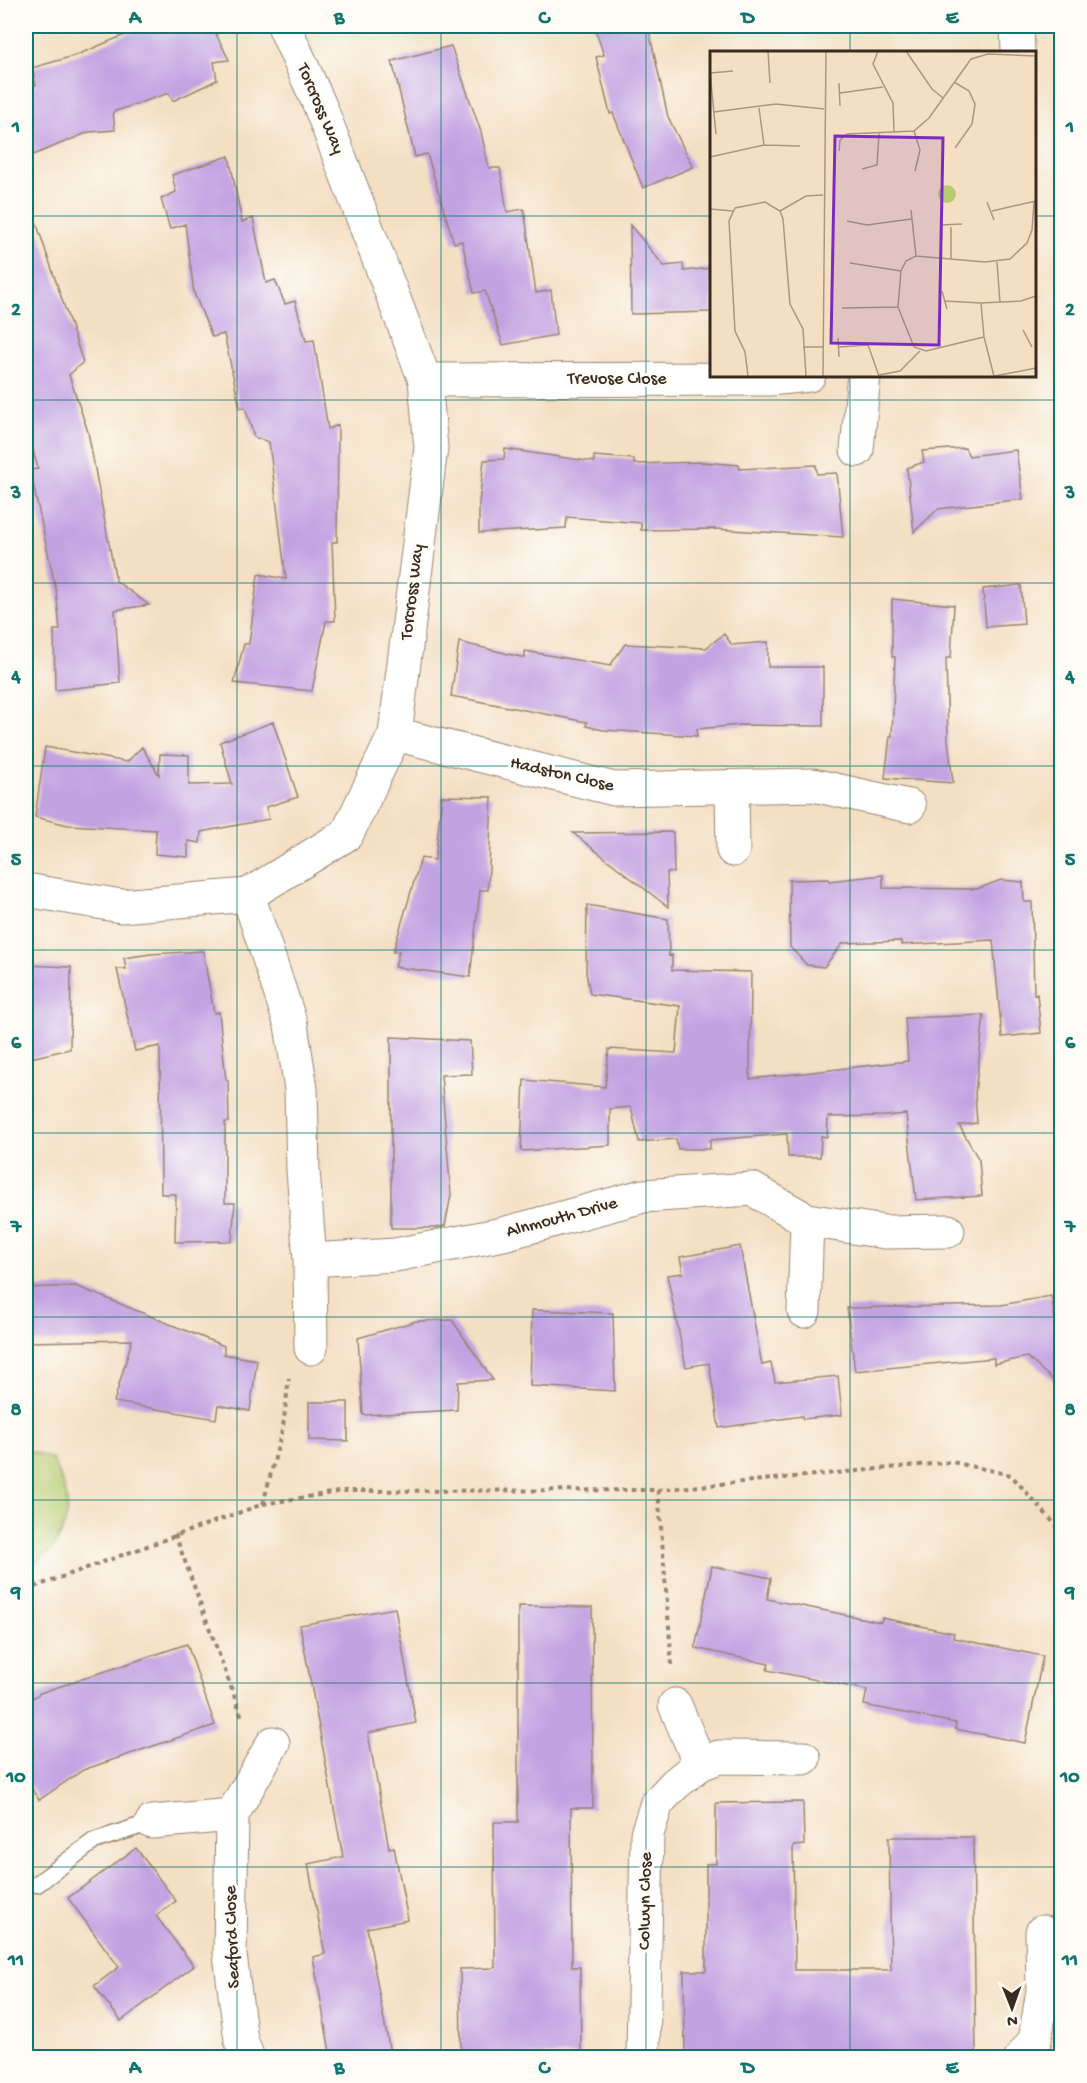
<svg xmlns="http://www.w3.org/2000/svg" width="1087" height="2083" viewBox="0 0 1087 2083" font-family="'Gochi Hand',sans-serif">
	<rect width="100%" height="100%" fill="#fdfcf7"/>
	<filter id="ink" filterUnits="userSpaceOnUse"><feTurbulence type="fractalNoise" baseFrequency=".0167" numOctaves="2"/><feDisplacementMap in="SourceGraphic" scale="12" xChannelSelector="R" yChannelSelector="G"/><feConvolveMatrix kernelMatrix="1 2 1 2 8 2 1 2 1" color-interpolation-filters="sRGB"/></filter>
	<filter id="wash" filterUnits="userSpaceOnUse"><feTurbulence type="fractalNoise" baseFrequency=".008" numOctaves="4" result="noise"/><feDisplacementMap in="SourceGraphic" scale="24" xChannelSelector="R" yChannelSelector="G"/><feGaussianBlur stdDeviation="1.35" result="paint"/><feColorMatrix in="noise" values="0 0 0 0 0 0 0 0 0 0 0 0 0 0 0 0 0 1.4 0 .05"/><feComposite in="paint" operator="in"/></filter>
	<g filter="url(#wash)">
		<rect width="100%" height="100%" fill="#f4dfc3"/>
		<path fill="#b8cb6f" stroke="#7a7a46" stroke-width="1.5" d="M26 1450 52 1459C56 1469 62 1480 65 1490 74 1521 55 1557 26 1567Z"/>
		<g id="blocks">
			<path fill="#c3a2e2" d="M146 26H212L229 60 214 62 217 80 173 101 169 93 113 112 115 130 89 132 26 158V88L36 85 32 68 77 55Z
				M594 26H648L668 117 693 167 643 188 613 113 610 114 596 57 604 55Z
				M451 46 481 132 489 168H500L507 212 524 209 536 293 551 290 556 335 503 345 485 291 474 293 462 241 454 243 427 154 415 157 392 61Z
				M229 156 242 222 253 218 266 283 275 280 285 304 295 301 306 341 314 340 328 429 338 425 337 542H332L335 621H326L312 691 234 683 244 644H249L258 574 286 579 269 442 254 437 245 407 240 408 224 334 212 337 194 293 185 224 170 229 161 199 176 192 172 175Z
				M32 210 83 362 69 375 88 432 116 581 149 605 115 610 120 683 55 690 54 630H60L56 590 30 470 38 469 26 423V211Z
				M630 225 664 266 683 264 684 271 712 268V312L631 314Z
				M965 448 969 456 1016 450 1023 499 938 509 914 532 907 468 924 462 922 451Z
				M505 449 594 462V456L634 459V464L703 462 739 465 740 469 816 465 817 474 837 473 843 537 715 529 641 530V523L567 517 566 528 479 533V503L484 460 504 459Z
				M1021 585 1024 624 986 627 983 589Z
				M892 599 954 605 951 658H946L948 739 953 783 885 778 890 736H892L895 657H892Z
				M724 634 732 645 768 642V667H823V726L740 725 697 729V736L603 730 586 726 587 722 451 696 459 642 525 658V651L610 666 625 644 706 648Z
				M273 722 298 797 266 807 269 819 201 832 200 843 188 841V857L155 854 156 830 68 825 35 817 45 747 127 762 142 747 159 775 160 754 189 755V785L232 784 220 742Z
				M442 796 492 797 488 890H480L470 977 395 967 399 951 393 952 421 858 435 860Z
				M673 832 674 873 667 872 668 907 573 833Z
				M883 875V888L977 889 1001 880 1023 882 1024 902H1032L1034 995 1037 994 1041 1033 1002 1037 993 940 901 945V941L843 943 824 967 807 965 790 947 789 880 829 879V881Z
				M587 905 668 919 669 956 672 955V970L751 972 750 1079 908 1061 905 1018 984 1015 975 1094 977 1123 959 1125 979 1160 982 1196 916 1200 906 1114 885 1116 828 1117 827 1137 821 1136 820 1157H788L787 1134 710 1140V1149H678L676 1139 639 1142 631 1107 610 1109V1145L521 1151 524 1080 605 1087 609 1049 676 1053 680 1006 590 994 586 973Z
				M203 951 214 1013 219 1012 226 1080H228L229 1122H225V1203H235L232 1241 175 1242 176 1194H161L160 1046 135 1051 117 969H126L124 958 151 954Z
				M26 965 71 967 70 1049 26 1059Z
				M391 1037 470 1041 472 1074 441 1075 451 1195 445 1226 435 1228H391Z
				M740 1246 762 1365 771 1363 775 1382 838 1376 842 1415 803 1419 802 1416 719 1428 709 1363 686 1367 667 1275 683 1273 680 1257Z
				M76 1286 224 1346V1354L257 1360 250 1411 218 1405 216 1419 114 1402 132 1340 26 1342V1288Z
				M1051 1296 1062 1361V1388L1027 1357 994 1364V1358L855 1371 847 1308 1001 1305Z
				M532 1310 613 1313 615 1391 530 1386Z
				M452 1320 493 1380 458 1382 457 1410 363 1415 358 1338 416 1321Z
				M309 1402H348V1441L309 1440Z
				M712 1566 771 1578 767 1599 881 1622 882 1618 954 1633 953 1638 1043 1656 1025 1743 955 1729 956 1723 864 1705 867 1690 767 1670 769 1664 695 1648Z
				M518 1606 592 1607 593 1808H571L572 1967H580L581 2055 461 2056 460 1969 495 1968 494 1822H518Z
				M395 1608 416 1723 368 1733 389 1848 394 1847 408 1920 367 1928 391 2058H331L313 1957 325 1954 308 1864 343 1857 300 1625Z
				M187 1644 215 1725 83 1770 39 1800 26 1780V1703L40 1693Z
				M803 1802 804 1845 793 1846 795 1970H891L889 1837H973L976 2058H892V2054L685 2056 684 1971H706V1864H716V1803Z
				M136 1848 176 1901 156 1916 194 1966 121 2021 94 1986 119 1967 68 1898Z"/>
		</g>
	</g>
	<g filter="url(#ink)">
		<use href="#blocks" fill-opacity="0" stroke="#988470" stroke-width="1.5"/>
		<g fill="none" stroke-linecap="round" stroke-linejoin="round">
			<g stroke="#988470" stroke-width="19">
				<path id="lane" d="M37 1884 94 1841 152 1822"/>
			</g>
			<g stroke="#988470" stroke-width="35">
				<path id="street" d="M1017 26 1018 52
					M425 380 770 379 809 375
					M857 450 864 375
					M395 734 614 789 813 785 909 806
					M732 787 733 850
					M26 890 121 906 248 895 347 834 395 734 431 448 425 380 320 106 284 26
					M248 895 291 1025 301 1089 303 1170 310 1260 311 1348
					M310 1260 395 1255 503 1234 643 1196 752 1189 807 1220 885 1232 948 1231
					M804 1311 807 1220
					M675 1705 700 1764
					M152 1822 232 1815
					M248 2058 241 2040 230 1955 232 1815 273 1743
					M643 2058 647 1834 657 1803 675 1784 700 1764 719 1757 804 1758
					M1021 2058 1035 2040 1043 1990 1042 1932"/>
			</g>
			<path stroke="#988470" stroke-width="4" stroke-dasharray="4.5 4.5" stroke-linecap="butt" d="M658 1490 672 1665
				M263 1504 283 1427 289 1378
				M175 1534 243 1720
				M26 1590 263 1504 344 1491 658 1490 952 1462 1011 1475 1062 1532"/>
			<use href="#lane" stroke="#fff" stroke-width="16"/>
			<use href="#street" stroke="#fff" stroke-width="33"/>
		</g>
	</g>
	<path fill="none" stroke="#0f766e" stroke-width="1.5" stroke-opacity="0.55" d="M237 26V2058M441 26V2058M646 26V2058M850 26V52M26 216H712M1034 216H1062M850 375V2058M26 400H1062M26 583H1062M26 766H1062M26 950H1062M26 1133H1062M26 1317H1062M26 1500H1062M26 1683H1062M26 1867H1062"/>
	<g text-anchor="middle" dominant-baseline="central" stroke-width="6" stroke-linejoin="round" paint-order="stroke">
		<g font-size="18" fill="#3b2a1e" stroke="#fdfcf7">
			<text transform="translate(320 109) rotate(67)">Torcross Way</text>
			<text x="617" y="379">Trevose Close</text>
			<text transform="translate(413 592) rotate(-83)">Torcross Way</text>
			<text transform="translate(562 775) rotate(13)">Hadston Close</text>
			<text transform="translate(562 1218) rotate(-15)">Alnmouth Drive</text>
			<text transform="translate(646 1901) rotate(-89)">Colwyn Close</text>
			<text transform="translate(233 1937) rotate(-92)">Seaford Close</text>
		</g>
	</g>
	<g transform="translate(710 51)">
		<rect width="326" height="326" fill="#f4dfc3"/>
		<path d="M228 143a9 9 0 1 1 18 0a9 9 0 1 1-18 0Z" fill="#b8cb6f"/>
		<path fill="none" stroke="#aa9781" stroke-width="1.5" d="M58 0 60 32M168 0 163 13 183 52 184 82M196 0 222 38 233 47M0 21 6 83M0 22 23 20M244 31 259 40 265 53 262 73 245 97M129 32 130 55M130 42 173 36M49 57 54 94M4 61 66 53 114 58M204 80 210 99 205 120M129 100 130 89 137 83 204 80 219 67 261 8 278 3 326 5M0 106 54 94 90 95M152 118 167 114 169 82M277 151 284 169M0 158 23 160M201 159 206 205M70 160 96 145 113 144M282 160 326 150M137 170 157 174 201 168M230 174 252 173M241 208V176M287 211 290 252M140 212 191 220M232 240 237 258M235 250 271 252M132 257 188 256M313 279 322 296M274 286 271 252 311 250 326 245M128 287 129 306M93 296H113M128 296 158 294 169 325M169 324 190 320 210 300M38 325 35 301 25 280 19 170 25 157 55 151 70 160 73 168 80 253 93 278 96 325M113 325 116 0M284 325 274 286 216 300 204 296 188 256 191 220 196 210 206 205 275 211 300 208 317 192 322 179 324 151M285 325 326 317"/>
		<path fill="#7b2cbf" fill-opacity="0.15" stroke="#7b2cbf" stroke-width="3" d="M125 85 233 87 229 294 121 292Z"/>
		<rect width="326" height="326" fill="none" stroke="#3b2a1e" stroke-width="3"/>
	</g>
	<rect width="1087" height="2083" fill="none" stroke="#fdfcf7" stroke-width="66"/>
	<g transform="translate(1012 2008) rotate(179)" stroke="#fdfcf7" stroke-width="4.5" paint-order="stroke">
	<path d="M0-4.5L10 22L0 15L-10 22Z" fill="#3b2a1e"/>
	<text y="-9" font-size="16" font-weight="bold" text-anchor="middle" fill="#3b2a1e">N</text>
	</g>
	<rect x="33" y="33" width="1021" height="2017" fill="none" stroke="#0f766e" stroke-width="2"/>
	<g font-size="20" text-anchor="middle" font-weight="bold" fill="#0f766e">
		<text x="135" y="23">A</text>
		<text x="339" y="23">B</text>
		<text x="544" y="23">C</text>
		<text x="748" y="23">D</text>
		<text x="952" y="23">E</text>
		<text x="16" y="132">1</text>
		<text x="1070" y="132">1</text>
		<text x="16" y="315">2</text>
		<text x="1070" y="315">2</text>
		<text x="16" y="498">3</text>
		<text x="1070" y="498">3</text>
		<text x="16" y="682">4</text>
		<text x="1070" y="682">4</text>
		<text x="16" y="865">5</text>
		<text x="1070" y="865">5</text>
		<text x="16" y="1048">6</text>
		<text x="1070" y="1048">6</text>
		<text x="16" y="1232">7</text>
		<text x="1070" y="1232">7</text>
		<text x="16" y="1415">8</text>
		<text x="1070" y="1415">8</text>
		<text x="16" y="1598">9</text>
		<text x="1070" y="1598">9</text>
		<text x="16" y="1782">10</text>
		<text x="1070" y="1782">10</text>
		<text x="16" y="1965">11</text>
		<text x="1070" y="1965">11</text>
		<text x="135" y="2073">A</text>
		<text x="339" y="2073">B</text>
		<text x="544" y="2073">C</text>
		<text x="748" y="2073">D</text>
		<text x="952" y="2073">E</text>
	</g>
</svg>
